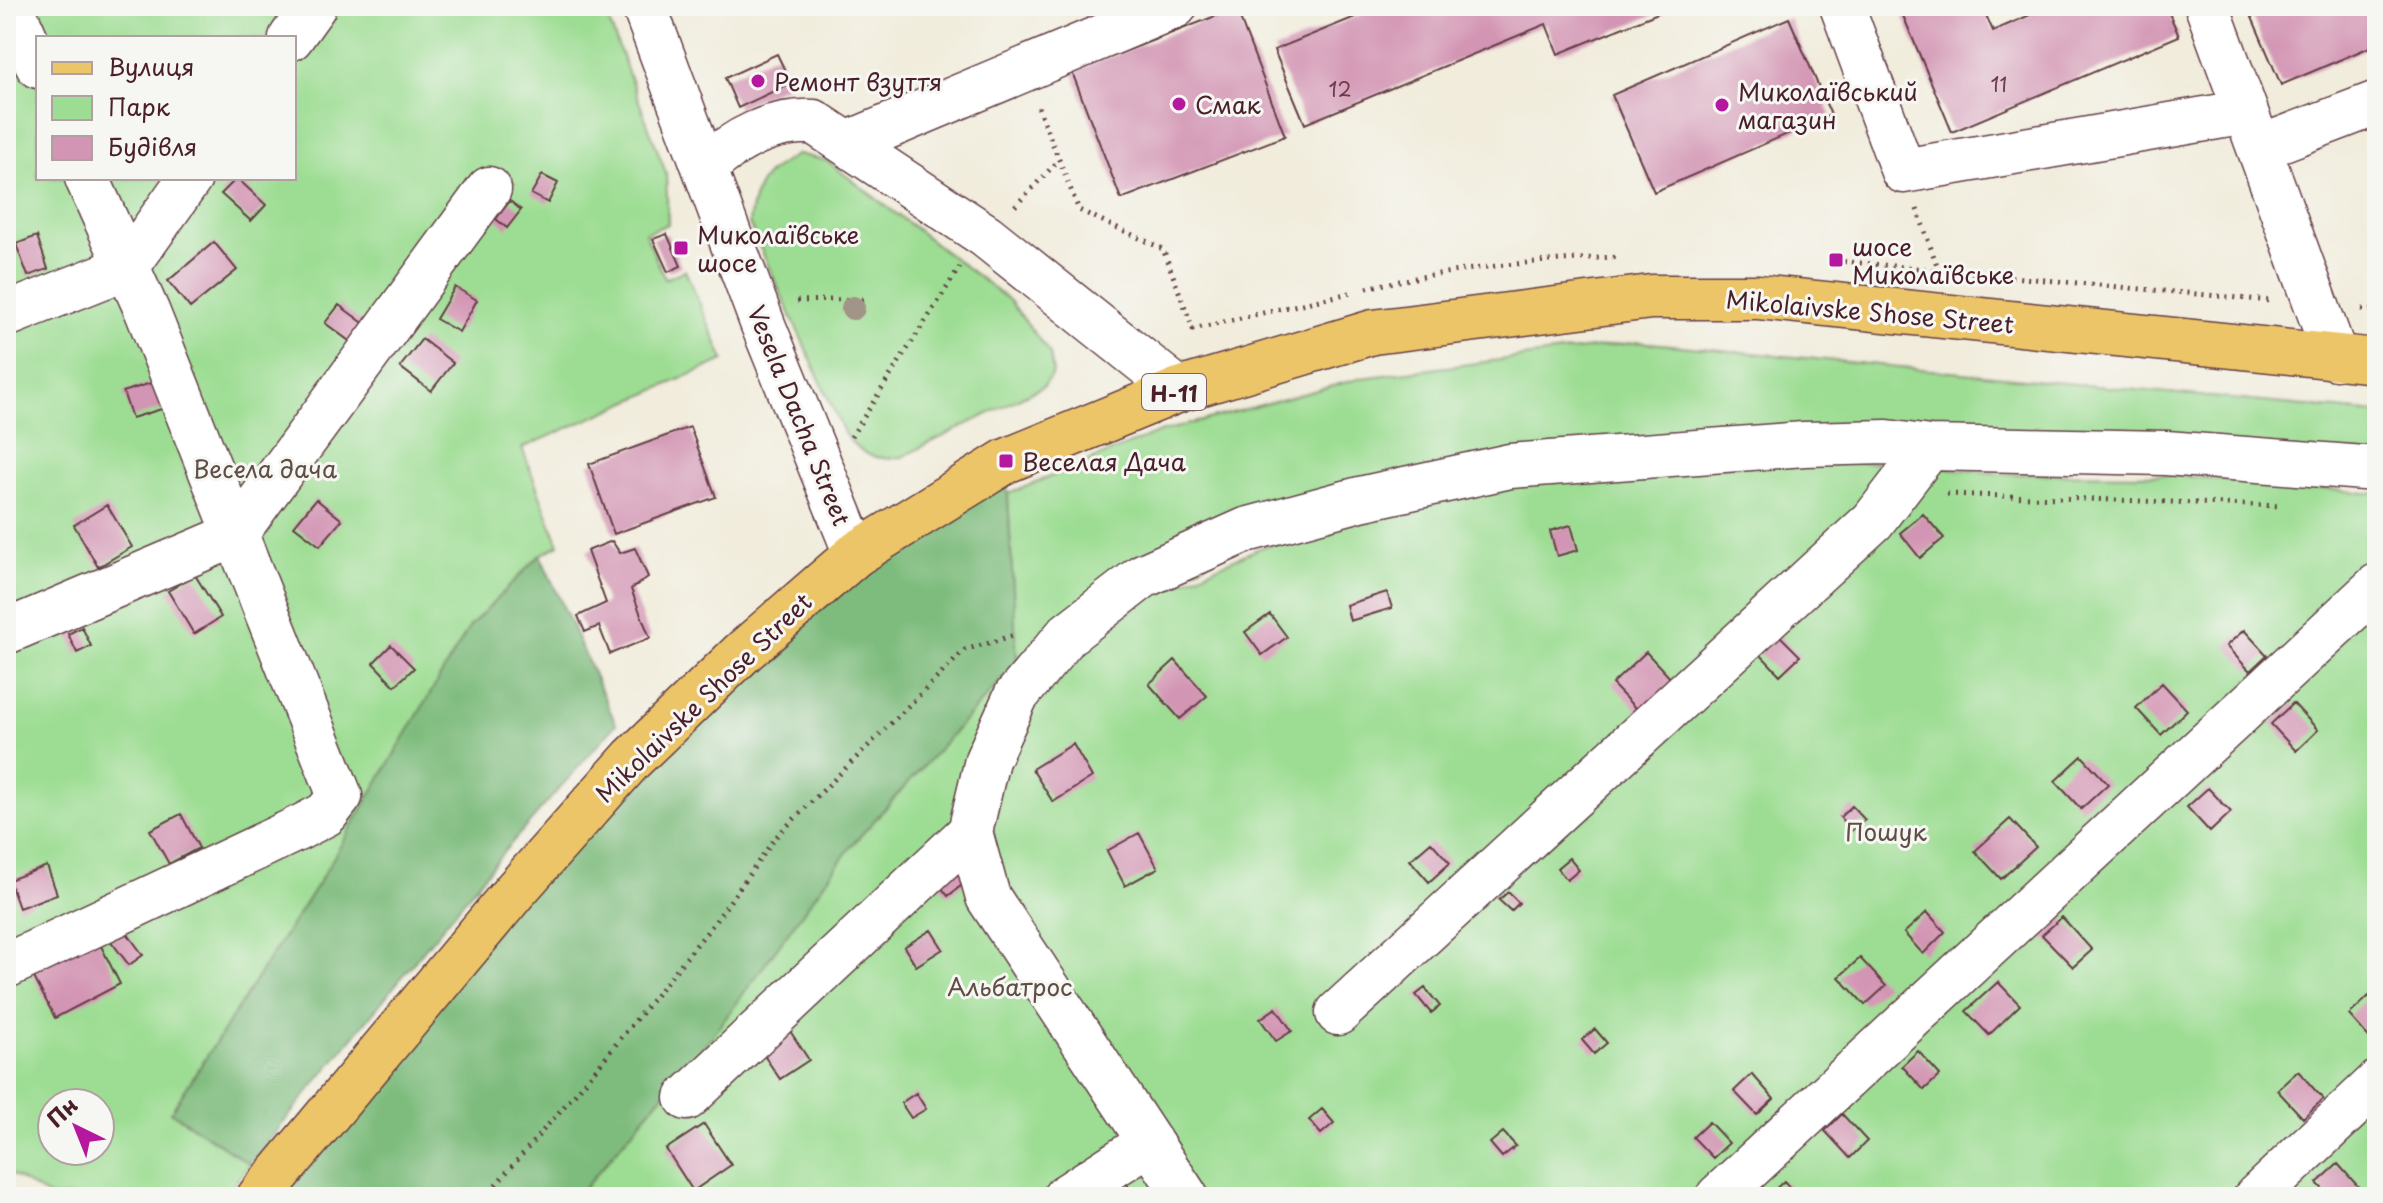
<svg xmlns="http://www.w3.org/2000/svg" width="2383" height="1203" viewBox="0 0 2383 1203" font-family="'Playpen Sans',sans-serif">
	<rect width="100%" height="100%" fill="#f6f6f2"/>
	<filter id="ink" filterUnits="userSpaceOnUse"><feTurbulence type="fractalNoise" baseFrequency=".0125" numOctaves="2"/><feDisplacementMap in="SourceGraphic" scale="16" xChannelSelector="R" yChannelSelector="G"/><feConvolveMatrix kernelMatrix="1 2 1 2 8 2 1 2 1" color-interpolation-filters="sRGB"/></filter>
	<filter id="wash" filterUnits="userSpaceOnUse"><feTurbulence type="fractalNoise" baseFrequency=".006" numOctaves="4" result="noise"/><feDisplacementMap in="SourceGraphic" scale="32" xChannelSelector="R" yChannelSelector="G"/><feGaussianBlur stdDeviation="1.8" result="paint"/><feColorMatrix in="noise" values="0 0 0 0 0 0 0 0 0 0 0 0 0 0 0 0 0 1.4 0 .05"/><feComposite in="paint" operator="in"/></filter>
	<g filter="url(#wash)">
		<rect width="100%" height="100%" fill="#f1ecdb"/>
		<path fill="#9ddd93" stroke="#747e5f" stroke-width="2" fill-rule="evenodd" d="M6 6H603L666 173 668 224 645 233 665 279 685 270 724 360 522 448 559 545 540 555 319 882 171 1112 250 1164 223 1197H50L6 1171ZM38 38H294V178H38ZM52 1103H100V1151H52Z
			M798 154 827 161 1010 301 1050 354 1053 373 1044 386 902 457C875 461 861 455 845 435L749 223C755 183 762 174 798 154Z
			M1639 342 2377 413V458L2169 441 1358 483 1018 662 1057 682 1080 648 1154 594 1262 547 1368 517 1521 484 1746 464 1888 462 2005 474 2172 475 2377 494V1197H577L711 1038 852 845 1017 663 1008 494 1160 432 1362 378Z"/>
		<path fill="#7ebc7d" stroke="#646e54" stroke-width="2" d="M1006 461 1017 662 852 845 711 1038 577 1197H291L272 1181 632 759Z
			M540 555 616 724 501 855 250 1164 171 1112 319 882 470 626Z"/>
		<g id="blocks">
			<path fill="#d395b4" d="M1382 6H1675L1558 54 1546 24 1305 124 1274 50Z
				M1899 6H1982L1993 31 2051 6H2166L2179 36 1952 132Z
				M2274 6H2377V44L2281 85 2251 15Z
				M1236 8 1285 136 1121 199 1072 72Z
				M1789 18 1831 115 1654 192 1612 95Z
				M777 54 791 83 738 108 725 78Z
				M542 175 558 183 548 203 531 194Z
				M237 178 266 205 251 221 221 194Z
				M510 201 521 210 507 228 496 219Z
				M667 234 681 266 668 272 653 239Z
				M37 236 48 269 28 276 16 244Z
				M214 242 237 270 190 308 168 281Z
				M455 287 477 300 459 332 436 319Z
				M339 305 366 325 352 343 325 323Z
				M422 339 453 363 431 391 400 367Z
				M157 381 165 408 132 418 123 392Z
				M690 427 716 497 614 534 589 464Z
				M316 499 342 520 320 546 294 526Z
				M107 505 132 547 98 567 74 525Z
				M1923 514 1944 538 1920 558 1900 533Z
				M1571 525 1578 550 1557 556 1550 531Z
				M612 541 620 553 635 548 648 577 631 589 650 638 610 654 599 626 585 632 578 616 606 603 587 551Z
				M195 575 221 617 194 634 168 591Z
				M1387 592 1392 608 1350 621 1346 605Z
				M1270 614 1287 637 1262 655 1245 632Z
				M82 627 91 646 77 653 68 634Z
				M2244 630 2267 655 2250 671 2226 646Z
				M1779 635 1800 656 1780 675 1759 653Z
				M391 645 414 668 395 686 373 663Z
				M1646 652 1673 681 1640 713 1612 684Z
				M1175 660 1207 696 1180 719 1149 684Z
				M2162 683 2187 710 2161 735 2136 708Z
				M2293 703 2318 730 2296 751 2271 724Z
				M1073 744 1092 777 1053 802 1032 769Z
				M2082 756 2108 784 2081 809 2055 781Z
				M2208 788 2231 812 2210 832 2187 807Z
				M1852 806 1865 820 1851 831 1840 817Z
				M181 814 199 848 169 864 150 830Z
				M2010 819 2036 847 2001 879 1975 851Z
				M1139 833 1158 868 1125 886 1107 851Z
				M1431 842 1450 863 1429 882 1410 860Z
				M1569 858 1579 870 1567 880 1557 868Z
				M960 862 972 877 948 896 936 880Z
				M47 866 57 894 19 908 9 880Z
				M1508 892 1519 903 1511 911 1499 900Z
				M1927 912 1945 932 1923 954 1904 933Z
				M2062 917 2092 950 2073 967 2042 935Z
				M124 929 143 955 129 965 110 940Z
				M931 930 943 949 916 966 904 947Z
				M94 932 120 984 55 1018 28 966Z
				M1860 958 1886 986 1865 1005 1839 977Z
				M1998 982 2020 1005 1989 1035 1966 1011Z
				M1425 988 1440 1006 1431 1013 1416 995Z
				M2369 996 2377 1005 2374 1043 2349 1015Z
				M1276 1008 1292 1031 1276 1041 1260 1019Z
				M1595 1029 1607 1043 1594 1054 1582 1040Z
				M790 1031 809 1060 780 1079 761 1051Z
				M1918 1051 1940 1075 1924 1090 1902 1066Z
				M2298 1071 2323 1099 2303 1118 2277 1090Z
				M1752 1074 1774 1099 1757 1115 1734 1091Z
				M916 1093 926 1109 911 1118 901 1103Z
				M1322 1109 1334 1123 1321 1134 1309 1120Z
				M1842 1114 1867 1141 1850 1158 1825 1131Z
				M1709 1122 1729 1143 1713 1158 1693 1137Z
				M704 1124 731 1165 693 1191 666 1149Z
				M1503 1132 1516 1146 1502 1157 1490 1143Z
				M2338 1164 2363 1192 2358 1197H2330L2317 1183Z
				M1124 1178 1134 1197H1090Z
				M1784 1181 1798 1197H1767Z"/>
		</g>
	</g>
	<g filter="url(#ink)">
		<use href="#blocks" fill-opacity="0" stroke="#633e45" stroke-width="2"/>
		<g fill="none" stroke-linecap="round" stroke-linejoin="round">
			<g stroke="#633e45" stroke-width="47">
				<path id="minor" d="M11 6 38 66
					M644 6 763 325 856 554
					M1842 6 1903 171 2246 112
					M2207 6 2336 358
					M291 38 314 6
					M849 143 1175 6
					M2259 148 2377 103
					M705 168C735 139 772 120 814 122L986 236 1179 390
					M6 315 127 267 190 178
					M6 632 235 535 489 189
					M6 966 301 827 326 814 340 796 147 311 87 178
					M1338 1013 1873 521 1929 448
					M687 1098 970 832
					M1065 1197 1150 1142
					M1186 1197 988 897 970 832 987 760 1016 696 1068 634 1143 576 1246 530 1360 499 1510 466 1804 444 1887 442 1929 448 2166 453 2377 469
					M1718 1197 2377 586
					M2256 1197 2377 1083"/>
			</g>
			<g stroke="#633e45" stroke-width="47">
				<path id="major" d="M259 1197 514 892 632 759 743 652 856 554 1006 461 1179 390 1373 332 1651 297H1759L2377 361"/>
			</g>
			<path stroke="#633e45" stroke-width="5" stroke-dasharray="2 6" stroke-linecap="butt" d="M1038 107 1079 210 1163 249 1193 329 1354 292
				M1015 206 1059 160
				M1917 209 1938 268
				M1828 260 2272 301
				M1367 288C1449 269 1535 260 1619 257
				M797 301 865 299
				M2362 309 2377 311
				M851 437 960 267
				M1947 494 2281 506
				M485 1197 587 1080 715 922 776 837 965 650 1015 635"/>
			<use href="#minor" stroke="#fff" stroke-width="44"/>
			<use href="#major" stroke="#edc569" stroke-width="44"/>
		</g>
		<circle fill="#a19588" cx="853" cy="308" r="12"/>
	</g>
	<g fill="#b5179e" stroke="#f6f6f2" stroke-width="3">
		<circle cx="758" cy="81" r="8"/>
		<circle cx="1179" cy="104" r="8"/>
		<circle cx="1722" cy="105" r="8"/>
		<rect x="673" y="240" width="16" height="16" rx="4"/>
		<rect x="1828" y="252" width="16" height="16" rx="4"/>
		<rect x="998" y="453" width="16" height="16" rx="4"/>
	</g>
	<g text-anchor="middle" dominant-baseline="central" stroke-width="6" stroke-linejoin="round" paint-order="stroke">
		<g font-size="20" fill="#6c3c4d">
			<text x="1999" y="84">11</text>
			<text x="1340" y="89">12</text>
		</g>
		<rect fill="#f6f6f2" stroke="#7e6067" stroke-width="2" x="1142" y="374" width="64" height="36" rx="6"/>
		<g font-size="22" font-weight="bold" fill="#4a1f2b">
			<text x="1174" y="392">Н-11</text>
		</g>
		<g font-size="24" fill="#4a1f2b" stroke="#f6f6f2" text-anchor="start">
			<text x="774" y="81">Ремонт взуття</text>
			<text x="1738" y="91">Миколаївський<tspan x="1738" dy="28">магазин</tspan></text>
			<text x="1195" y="104">Смак</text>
			<text x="697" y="234">Миколаївське<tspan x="697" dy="28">шосе</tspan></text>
			<text x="1852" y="246">шосе<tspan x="1852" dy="28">Миколаївське</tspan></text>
			<text x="1022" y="461">Веселая Дача</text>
		</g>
		<g font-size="24" fill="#4a1f2b" stroke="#f6f6f2">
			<text transform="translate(1870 311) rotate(5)">Mikolaivske Shose Street</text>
			<text transform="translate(800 415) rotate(68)">Vesela Dacha Street</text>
			<text transform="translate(703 697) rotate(-44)">Mikolaivske Shose Street</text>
		</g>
		<g font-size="24" fill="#5f4e45" stroke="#f6f6f2">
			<text x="265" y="468">Весела дача</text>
			<text x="1886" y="831">Пошук</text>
			<text x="1010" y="986">Альбатрос</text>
		</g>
	</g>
	<rect width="2383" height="1203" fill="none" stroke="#f6f6f2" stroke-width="32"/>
	<rect x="36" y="36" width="260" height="144" fill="#f6f6f2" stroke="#b1a0a2" stroke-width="2"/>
	<rect x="52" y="62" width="40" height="12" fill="#edc569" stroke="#b1a0a2" stroke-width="2"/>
	<text x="108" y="76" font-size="24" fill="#4a1f2b">Вулиця</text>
	<rect x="52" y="96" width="40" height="24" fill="#9ddd93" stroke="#b1a0a2" stroke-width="2"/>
	<text x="108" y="116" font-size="24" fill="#4a1f2b">Парк</text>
	<rect x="52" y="136" width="40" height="24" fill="#d395b4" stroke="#b1a0a2" stroke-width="2"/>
	<text x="108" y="156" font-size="24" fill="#4a1f2b">Будівля</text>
	<g transform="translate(76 1127) rotate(317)"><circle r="38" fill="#f6f6f2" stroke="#b1a0a2" stroke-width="2"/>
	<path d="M0-6L14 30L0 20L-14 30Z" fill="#b5179e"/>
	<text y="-12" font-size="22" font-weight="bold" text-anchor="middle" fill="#4a1f2b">Пн</text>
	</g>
</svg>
